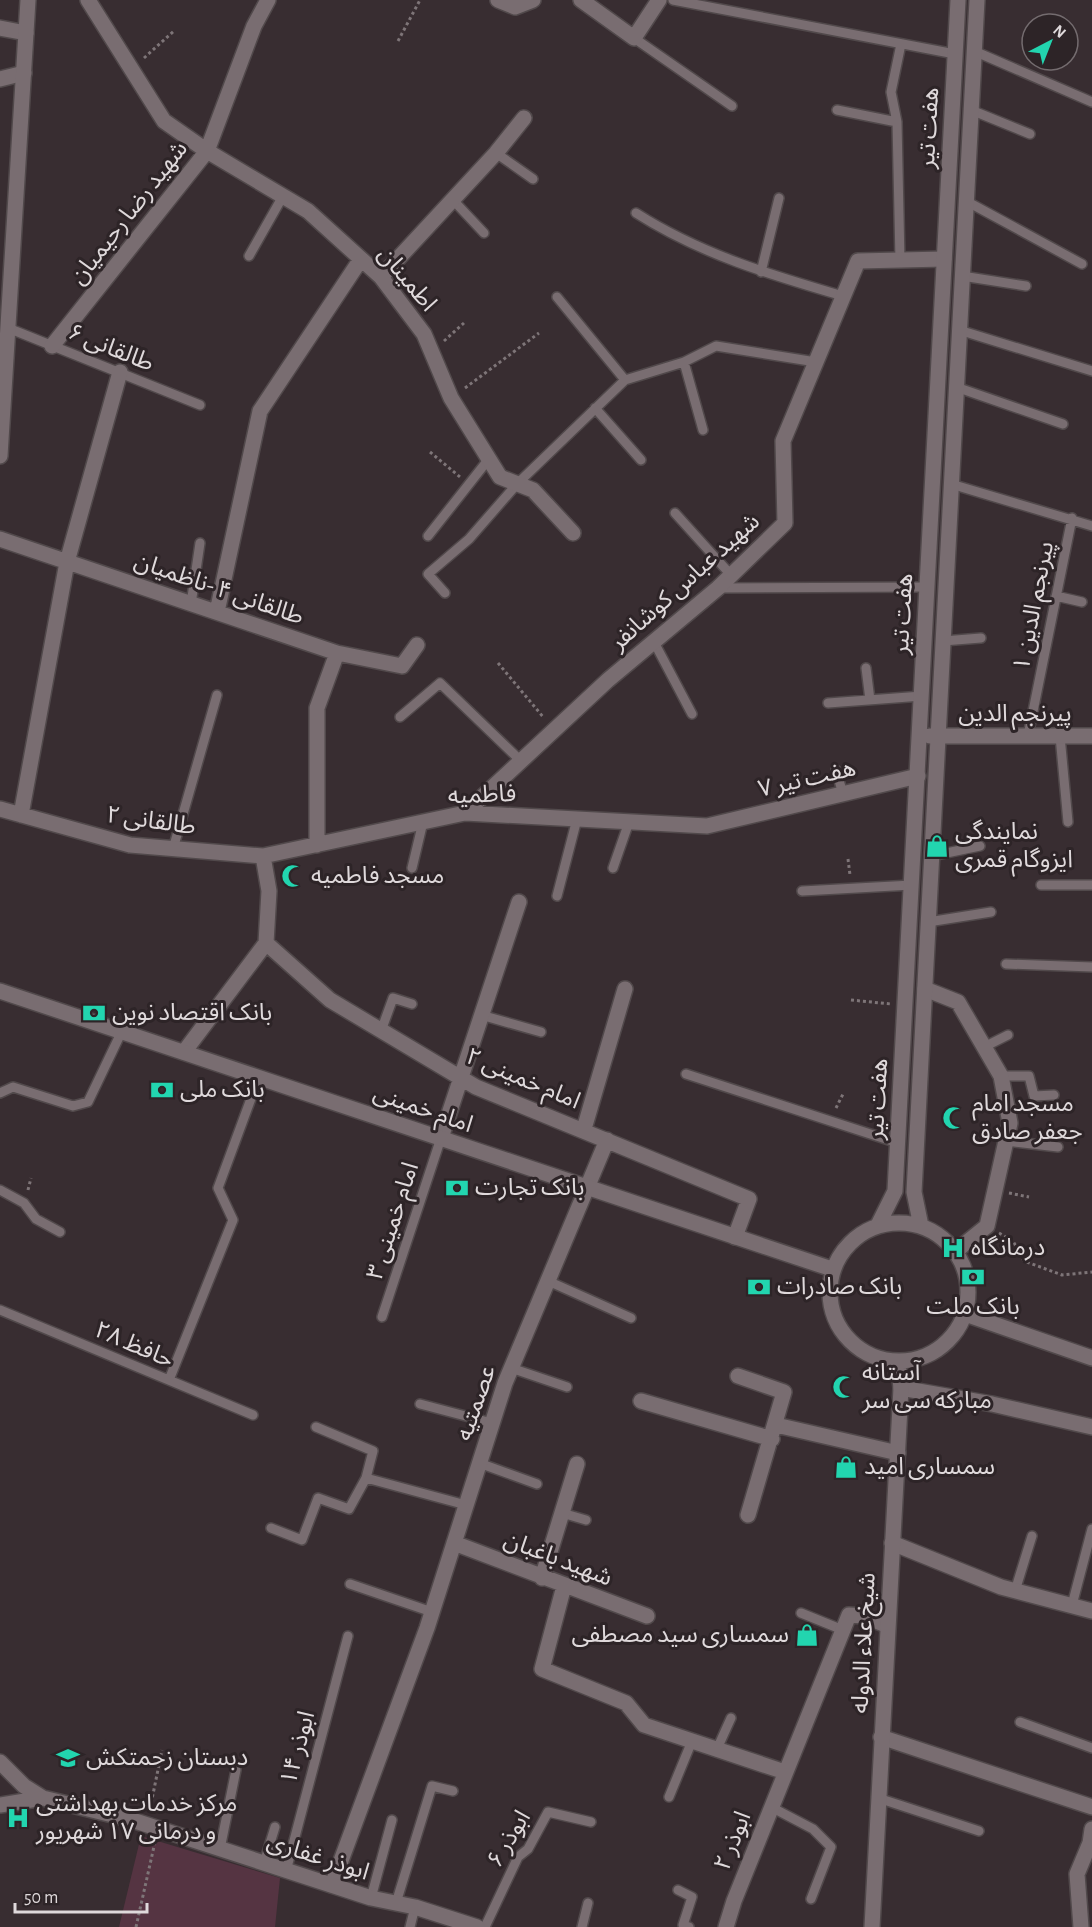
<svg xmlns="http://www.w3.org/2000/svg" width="1092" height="1927" viewBox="0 0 1092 1927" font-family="'Alegreya Sans','Noto Sans Arabic',sans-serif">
	<rect width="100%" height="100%" fill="#382d31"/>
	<path fill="#553442" d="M141 1836 280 1878 275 1927H119Z"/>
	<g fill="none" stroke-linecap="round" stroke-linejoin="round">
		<g stroke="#51494b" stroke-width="12">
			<path id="lane" d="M673 0 955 54
				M634 38 732 106
				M974 51 1092 102
				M837 110 897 122
				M971 110 1030 134
				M496 153 533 179
				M453 200 484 233
				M966 201 1082 264
				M636 213C700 254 771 275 843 296
				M249 256 283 196
				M900 261 897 122 891 92 901 44
				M761 272 779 198
				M962 276 1026 286
				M557 297 625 380
				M8 328 200 405
				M959 330 1092 371
				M684 362 703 430
				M956 387 1063 424
				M595 408 641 460
				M951 484 1092 526
				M675 513 731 575
				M428 536 488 460
				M718 588 927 587
				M445 593 428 574 469 539 517 484 625 380 684 362 716 346 816 362
				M1056 596 1082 602
				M191 604 200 543
				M943 641 981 638
				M654 642 692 714
				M866 668 870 700
				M828 703 922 696
				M400 717 440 683 522 762
				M1028 736 1072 518
				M1060 736 1068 822
				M836 770 843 794
				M173 849 217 695
				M932 856 980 846
				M412 868 423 822
				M613 868 629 822
				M1041 885H1092
				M802 891 912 885
				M557 896 577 819
				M928 922 991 912
				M1006 964 1092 967
				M481 1015 541 1032
				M381 1031 393 998 412 1004
				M984 1047 1008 1035
				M686 1074 898 1143
				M1001 1076H1029L1034 1096 1054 1095
				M0 1093 13 1087 73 1106 88 1102 122 1031
				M1006 1141 1058 1147
				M0 1190 24 1203 36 1219 60 1232
				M548 1281 631 1318
				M0 1310 253 1415
				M382 1317 441 1138
				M511 1368 567 1387
				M169 1380 233 1220 218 1188 259 1077
				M420 1404 492 1423
				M316 1427 373 1451 366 1478
				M479 1463 537 1484
				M562 1513 586 1520
				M271 1528 302 1540 318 1498 349 1509 366 1478 466 1505
				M350 1584 432 1612
				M1015 1591 1032 1536
				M1072 1605 1092 1529
				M801 1613 843 1630
				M1020 1722 1092 1748
				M717 1749 731 1718
				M669 1797 692 1741
				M878 1798 979 1831
				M771 1807 813 1829 831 1847 811 1899
				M220 1849 236 1770
				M264 1863 275 1827
				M286 1871 348 1636
				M678 1890 692 1897 683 1925 689 1927
				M371 1898 392 1820
				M396 1903 432 1786 453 1791
				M410 1927 415 1907
				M485 1927 518 1857 528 1849 548 1812 591 1822
				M582 1927 588 1903"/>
		</g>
		<g stroke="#51494b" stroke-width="18">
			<path id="street" d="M88 0 164 121 207 151 308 211 381 277 424 334 451 398 500 477 533 490 573 533
				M498 0 515 7 533 0
				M581 0 634 38 659 0
				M0 28 26 33
				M0 79 24 73
				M381 277 496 153 524 118
				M52 346 207 151 254 26 268 0
				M0 539 337 653 402 666 417 645
				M217 612 260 411 361 259
				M0 809 130 845 263 856 465 813 707 826 918 776
				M465 813 608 680 718 588 785 523 783 441 858 261 944 259
				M21 815 67 562 120 372
				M317 845V708L337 653
				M263 856 269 891 266 943
				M266 943 330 1000 476 1087 749 1199 735 1237
				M925 989 958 1002 1001 1076 1010 1123 987 1226 956 1251
				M184 1052 266 943
				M584 1129 625 989
				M441 1138 519 902
				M738 1376 784 1392 748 1515
				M901 1388 992 1404 1092 1427
				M641 1401 772 1439
				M776 1425 898 1453
				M454 1543 647 1616
				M892 1543 1001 1587 1092 1611
				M542 1578 577 1464
				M564 1586 542 1669 626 1703 644 1725 785 1772
				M881 1737 1092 1807
				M332 1885 427 1628 505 1383 607 1140
				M726 1927 734 1901 849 1615 864 1616 886 1625
				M1081 1927 1077 1874 1090 1843 1092 1829"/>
		</g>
		<g stroke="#51494b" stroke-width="18">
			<path id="secondary" d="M0 456 28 0
				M930 736H1092
				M0 991 832 1269
				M830 1292a69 69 0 1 1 138 0a69 69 0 1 1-138 0Z
				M878 1225 895 1191 958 0
				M921 1226 914 1192 977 0
				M965 1314 1092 1358
				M0 1762 24 1786 43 1798 0 1805
				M43 1798 129 1819 371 1898 415 1907 477 1927
				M872 1927 901 1388 898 1362"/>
		</g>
		<path stroke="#7e7578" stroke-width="3" stroke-dasharray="3 3" stroke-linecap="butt" d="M398 41 420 0
			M144 58 174 31
			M444 341 464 323
			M465 388 539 333
			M430 452 460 477
			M498 663 544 718
			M848 859 850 875
			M851 1000 891 1004
			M836 1108 844 1092
			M28 1190 31 1178
			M1009 1193 1029 1197
			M999 1233 1013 1241 1024 1261 1062 1275 1092 1272
			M150 1809 162 1750
			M136 1927 155 1842"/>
		<use href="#lane" stroke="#796d71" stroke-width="9"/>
		<use href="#street" stroke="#796d71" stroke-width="15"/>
		<use href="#secondary" stroke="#796d71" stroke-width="15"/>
	</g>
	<defs>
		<g id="shop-bare" transform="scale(1.8)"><path d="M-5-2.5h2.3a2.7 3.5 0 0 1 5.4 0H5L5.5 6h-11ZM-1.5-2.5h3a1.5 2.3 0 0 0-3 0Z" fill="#22d5af" stroke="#2d2427" stroke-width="2.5" paint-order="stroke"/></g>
		<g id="mosque-bare" transform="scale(1.8)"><path d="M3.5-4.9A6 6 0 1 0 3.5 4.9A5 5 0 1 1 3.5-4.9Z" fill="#22d5af" stroke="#2d2427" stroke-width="2.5" paint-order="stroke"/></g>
		<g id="bank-bare" transform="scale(1.8)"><path d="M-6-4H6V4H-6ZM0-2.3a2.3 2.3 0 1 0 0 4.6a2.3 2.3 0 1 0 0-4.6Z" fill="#22d5af" stroke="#2d2427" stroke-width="2.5" paint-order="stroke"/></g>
		<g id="hospital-bare" transform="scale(1.8)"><path d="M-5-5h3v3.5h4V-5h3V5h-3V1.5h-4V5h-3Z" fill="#22d5af" stroke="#2d2427" stroke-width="2.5" paint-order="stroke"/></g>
		<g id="school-bare" transform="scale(1.8)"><path d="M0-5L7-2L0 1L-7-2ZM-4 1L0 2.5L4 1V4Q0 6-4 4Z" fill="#22d5af" stroke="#2d2427" stroke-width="2.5" paint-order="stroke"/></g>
	</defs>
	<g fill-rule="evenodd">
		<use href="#shop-bare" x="937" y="846"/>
		<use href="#mosque-bare" x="293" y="876"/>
		<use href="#bank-bare" x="94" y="1013"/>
		<use href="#bank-bare" x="162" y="1090"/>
		<use href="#mosque-bare" x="954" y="1118"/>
		<use href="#bank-bare" x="457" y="1188"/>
		<use href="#hospital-bare" x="953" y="1248"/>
		<use href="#bank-bare" x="973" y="1277"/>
		<use href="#bank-bare" x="759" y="1287"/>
		<use href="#mosque-bare" x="844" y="1387"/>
		<use href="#shop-bare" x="846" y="1467"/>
		<use href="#shop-bare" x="807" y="1635"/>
		<use href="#school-bare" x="68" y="1758"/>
		<use href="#hospital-bare" x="18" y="1818"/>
	</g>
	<g text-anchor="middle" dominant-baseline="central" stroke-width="6" stroke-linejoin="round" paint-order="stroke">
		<g font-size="24" fill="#dfd9db" stroke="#2d2427">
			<text transform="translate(929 128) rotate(-87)">هفت تیر</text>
			<text transform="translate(129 213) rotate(-52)">شهید رضا رحیمیان</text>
			<text transform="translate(407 279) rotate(50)">اطمینان</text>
			<text transform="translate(111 348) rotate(22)">طالقانی ۶</text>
			<text transform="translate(685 582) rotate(-42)">شهید عباس کوشانفر</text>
			<text transform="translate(219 589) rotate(19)">طالقانی ۴ -ناظمیان</text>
			<text transform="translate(1034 606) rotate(-79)">پیرنجم الدین ۱</text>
			<text transform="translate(903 614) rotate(-87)">هفت تیر</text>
			<text x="1015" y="714">پیرنجم الدین</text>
			<text transform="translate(807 779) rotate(-13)">هفت تیر ۷</text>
			<text transform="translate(482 795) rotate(-2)">فاطمیه</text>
			<text transform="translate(151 821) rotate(8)">طالقانی ۲</text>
			<text transform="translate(523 1079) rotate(23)">امام خمینی ۲</text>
			<text transform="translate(878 1099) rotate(-87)">هفت تیر</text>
			<text transform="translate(423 1109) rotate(19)">امام خمینی</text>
			<text transform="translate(393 1221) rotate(-72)">امام خمینی ۳</text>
			<text transform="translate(134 1345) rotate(23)">حافظ ۲۸</text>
			<text transform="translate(476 1403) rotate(-71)">عصمتیه</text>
			<text transform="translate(558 1559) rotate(21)">شهید باغبان</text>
			<text transform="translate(864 1643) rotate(-87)">شیخ علاء الدوله</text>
			<text transform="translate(298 1748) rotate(-75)">ابوذر ۱۴</text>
			<text transform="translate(509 1839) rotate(-59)">ابوذر ۶</text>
			<text transform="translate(733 1841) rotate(-68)">ابوذر ۲</text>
			<text transform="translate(318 1857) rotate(18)">ابوذر غفاری</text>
		</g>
		<g font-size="24" fill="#dfd9db" stroke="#2d2427" text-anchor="start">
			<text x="955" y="832">نمایندگی<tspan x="955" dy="28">ایزوگام قمری</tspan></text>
			<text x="311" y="876">مسجد فاطمیه</text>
			<text x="112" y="1013">بانک اقتصاد نوین</text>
			<text x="180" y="1090">بانک ملی</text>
			<text x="972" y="1104">مسجد امام<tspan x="972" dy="28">جعفر صادق</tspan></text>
			<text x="475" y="1188">بانک تجارت</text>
			<text x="971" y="1248">درمانگاه</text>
			<text x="777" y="1287">بانک صادرات</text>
			<text x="973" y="1307" text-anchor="middle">بانک ملت</text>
			<text x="862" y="1373">آستانه<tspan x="862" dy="28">مبارکه سی سر</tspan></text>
			<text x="864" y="1467">سمساری امید</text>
			<text x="789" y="1635" text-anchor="end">سمساری سید مصطفی</text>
			<text x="86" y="1758">دبستان زحمتکش</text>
			<text x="36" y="1804">مرکز خدمات بهداشتی<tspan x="36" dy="28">و درمانی ۱۷ شهریور</tspan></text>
		</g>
	</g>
	<g transform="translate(1050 42) rotate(42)"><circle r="28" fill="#2d2427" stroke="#746c6f" stroke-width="1.5"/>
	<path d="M0-4.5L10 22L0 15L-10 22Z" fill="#22d5af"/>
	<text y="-9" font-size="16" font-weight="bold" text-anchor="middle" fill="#dfd9db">N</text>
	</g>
	<path d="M15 1903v9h132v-9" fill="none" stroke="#dfd9db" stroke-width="3"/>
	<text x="24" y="1903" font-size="18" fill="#dfd9db" stroke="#2d2427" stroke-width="4.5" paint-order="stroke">50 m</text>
</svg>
